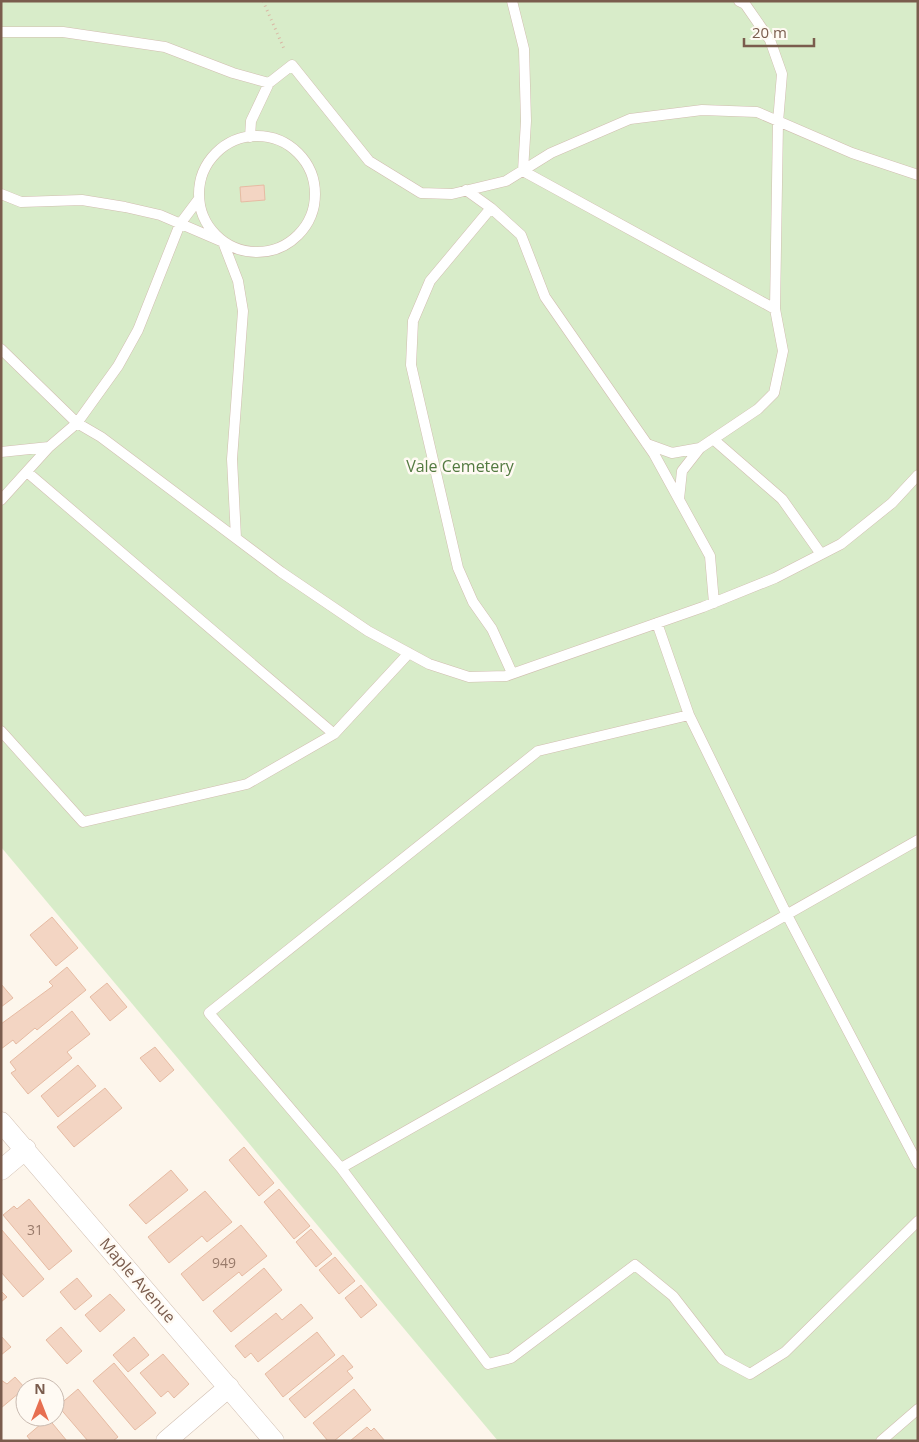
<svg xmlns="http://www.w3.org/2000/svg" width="919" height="1442" viewBox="0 0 919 1442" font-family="'Open Sans',sans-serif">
	<rect width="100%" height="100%" fill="#fdf6ec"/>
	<path fill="#d8ecc9" d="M1 1H918V1441H498L1 847Z"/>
	<path fill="#f3d5c3" stroke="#e6bba3" d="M264 185 265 200 241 202 240 187Z
		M52 917 78 948 56 966 30 935Z
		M67 967 86 990 37 1030 35 1028 16 1044 13 1040 1 1049V1024L53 986 49 982Z
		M107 983 127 1007 110 1021 90 997Z
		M1 984 13 998 1 1007Z
		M72 1011 90 1034 67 1052 72 1058 28 1094 11 1073 16 1070 10 1062Z
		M155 1047 174 1070 160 1082 140 1058Z
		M78 1065 96 1086 58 1117 41 1096Z
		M105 1088 122 1108 74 1147 57 1127Z
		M244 1147 274 1183 259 1196 229 1160Z
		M171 1170 188 1190 146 1224 129 1205Z
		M279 1189 310 1226 294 1239 264 1202Z
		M205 1191 232 1222 207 1242 202 1236 169 1263 148 1237Z
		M29 1199 72 1251 49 1270 3 1215 14 1206 17 1209Z
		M241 1225 267 1256 242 1276 239 1272 203 1301 181 1274Z
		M1 1229 44 1279 23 1297 1 1272Z
		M311 1229 332 1254 316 1267 296 1242Z
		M335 1257 355 1281 339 1294 319 1270Z
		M264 1268 282 1290 231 1332 213 1311Z
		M77 1278 92 1296 75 1310 60 1292Z
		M361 1285 377 1305 361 1318 345 1298Z
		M1 1291 7 1297 1 1302Z
		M110 1294 125 1310 100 1332 85 1315Z
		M301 1304 313 1318 258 1362 251 1353 245 1358 235 1346 276 1313 282 1320Z
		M61 1327 82 1351 67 1364 46 1340Z
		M317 1332 335 1355 283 1397 265 1374Z
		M1 1336 11 1347 1 1355Z
		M134 1337 149 1355 128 1372 113 1355Z
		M163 1354 189 1384 174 1398 168 1391 161 1397 140 1373Z
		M343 1355 353 1367 347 1371 353 1378 305 1418 289 1399Z
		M114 1363 156 1413 135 1430 93 1381Z
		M15 1377 25 1388 1 1408V1380L7 1384Z
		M78 1389 118 1437 113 1441H88L58 1406Z
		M354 1389 371 1410 334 1441H328L313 1423Z
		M48 1418 67 1441H31L27 1436Z
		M367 1427 371 1431 374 1428 385 1441H350Z"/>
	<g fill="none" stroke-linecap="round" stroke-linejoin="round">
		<g stroke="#d1beb0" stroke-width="11">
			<path id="service" d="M512 1 524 49 526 121 523 171 775 309
				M1 32H63L165 47 233 73 269 83
				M199 194a58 58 0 1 1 116 0a58 58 0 1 1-116 0Z
				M250 137 251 121 269 83 292 65 369 161 421 193 452 194 506 181 551 153 630 119 702 110 757 112 852 153 918 175
				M466 190 491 208 521 235 545 297 654 454 710 556 714 603
				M1 194 21 202 82 200 125 207 160 215 223 242 238 281 243 311 232 459 236 538
				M491 208 430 281 413 321 411 365 458 568 473 602 492 629 512 673
				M1 349 77 423 118 366 138 330 180 224 198 200
				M713 439 782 499 821 554
				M647 444 672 453 700 448 758 409 774 393 783 351 775 309 778 122 782 74 770 40 745 4 739 1
				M1 452 49 447
				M27 472 334 734
				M679 499 682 471 700 448
				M1 500 49 447 77 423 101 437 281 572 368 631 429 664 469 677 506 676 703 607 775 578 841 544 892 503 918 475
				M657 623 689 715 786 913 918 1164
				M689 715 538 751 209 1013 341 1168 488 1364 511 1358 635 1265 673 1296 722 1359 750 1374 785 1352 918 1221
				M1 731 83 822 247 784 334 734 409 653
				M341 1168 918 840
				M881 1441 918 1409"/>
		</g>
		<g stroke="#d1beb0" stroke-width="21">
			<path id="minor" d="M1 1122 274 1441
				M1 1170 26 1149
				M166 1441 229 1387"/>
		</g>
		<path stroke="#d9b8a5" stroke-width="3" stroke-dasharray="1 4" stroke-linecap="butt" d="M263 1 285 51"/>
		<use href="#service" stroke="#fff" stroke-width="10"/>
		<use href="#minor" stroke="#fff" stroke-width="20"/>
	</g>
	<g text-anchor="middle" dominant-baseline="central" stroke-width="5" stroke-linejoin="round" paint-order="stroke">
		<g font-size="14" fill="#987a6a">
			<text x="35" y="1229">31</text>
			<text x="224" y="1262">949</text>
		</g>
		<g font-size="16" fill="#537a41" stroke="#fffaf3">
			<text x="460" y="466">Vale Cemetery</text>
		</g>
		<g font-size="16" fill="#7a5c4d" stroke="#fffaf3">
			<text transform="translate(138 1280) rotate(49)">Maple Avenue</text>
		</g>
	</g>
	<rect width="919" height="1442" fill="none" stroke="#7a5c4d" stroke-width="5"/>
	<g transform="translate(40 1402)"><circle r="24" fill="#fffaf3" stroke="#cabbb1"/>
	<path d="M0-4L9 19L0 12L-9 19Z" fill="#e76f51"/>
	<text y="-8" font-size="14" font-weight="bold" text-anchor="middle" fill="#7a5c4d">N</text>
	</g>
	<path d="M744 38v8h70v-8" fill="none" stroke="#7a5c4d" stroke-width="2.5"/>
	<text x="752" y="38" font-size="15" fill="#7a5c4d" stroke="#fffaf3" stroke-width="4" paint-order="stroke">20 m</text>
</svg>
